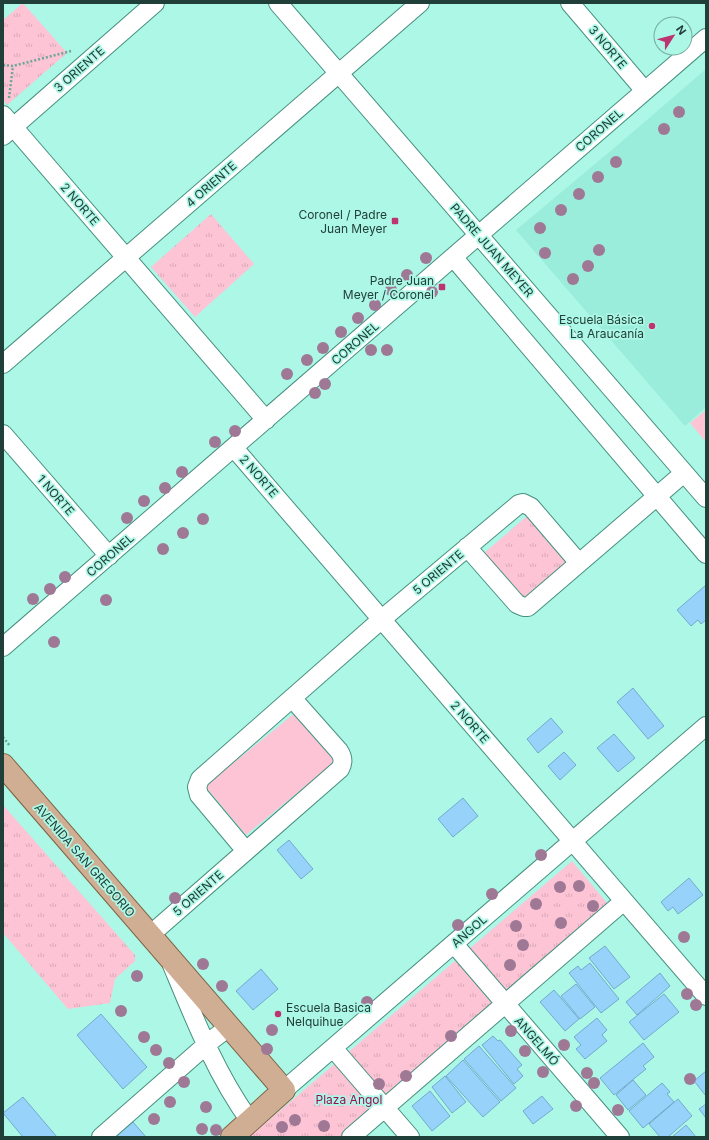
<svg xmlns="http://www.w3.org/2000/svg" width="709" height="1140" viewBox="0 0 709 1140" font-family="Inter,sans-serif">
	<defs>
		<pattern id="park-tufts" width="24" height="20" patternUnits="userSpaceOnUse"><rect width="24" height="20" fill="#fcc4d5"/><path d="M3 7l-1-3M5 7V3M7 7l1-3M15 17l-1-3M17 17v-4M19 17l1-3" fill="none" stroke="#d8a9b8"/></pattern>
	</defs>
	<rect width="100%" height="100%" fill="#adf7e6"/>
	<path fill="#9aedda" d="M706 69V407L685 426 516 230 619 144Z"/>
	<path fill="#fcc4d5" d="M706 410V442L690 423Z
		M296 712 336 761 246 835 205 786Z"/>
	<path fill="url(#park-tufts)" d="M23 3 67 53 7 105 3 100V20Z
		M211 214 254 264 195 317 151 267Z
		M527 516 568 562 526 600 484 553Z
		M3 805 135 955V961L115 979 110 1003 68 1009 3 933Z
		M572 861 618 916 362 1137H249Z"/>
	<path fill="#96d2fa" stroke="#73aacd" d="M706 585V620L701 624 698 620 691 626 677 610Z
		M633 688 664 726 648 739 617 702Z
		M551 718 563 732 538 753 527 739Z
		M614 734 635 758 618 772 597 748Z
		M564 752 576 765 560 780 548 766Z
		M463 798 478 816 453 837 438 819Z
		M289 840 313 869 301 879 277 850Z
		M689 878 703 895 678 914 673 907 668 911 661 902Z
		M605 946 630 977 614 989 589 958Z
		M590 963 619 999 601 1013 569 973 578 966 581 970Z
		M261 969 278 989 253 1010 236 991Z
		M660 973 670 986 637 1015 626 1002Z
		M576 984 595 1007 580 1019 561 996Z
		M554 990 579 1019 565 1031 540 1002Z
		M664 994 679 1012 644 1040 629 1022Z
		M101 1014 147 1067 123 1089 77 1035Z
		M597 1018 607 1030 602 1035 607 1041 585 1059 576 1049 581 1045 574 1037Z
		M493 1036 498 1041 500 1040 522 1065 517 1069 523 1076 514 1084 482 1045Z
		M643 1043 654 1057 643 1066 646 1069 614 1095 600 1078Z
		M479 1046 516 1088 501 1101 464 1059Z
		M463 1060 500 1102 483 1117 446 1076Z
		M706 1071V1096L694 1081Z
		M445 1076 466 1102 452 1113 432 1087Z
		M633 1080 646 1095 628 1110 616 1095Z
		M662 1083 670 1092 667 1094 674 1102 643 1128 629 1111Z
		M430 1091 450 1116 432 1131 412 1106Z
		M542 1096 553 1109 533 1124 523 1111Z
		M23 1097 57 1137H23L3 1113Z
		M678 1099 692 1116 668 1137H660L649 1124Z
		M706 1104V1118L699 1109Z
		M133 1122 146 1137H115Z
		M686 1125 696 1137H672Z"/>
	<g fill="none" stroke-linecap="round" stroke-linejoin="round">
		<g stroke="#479080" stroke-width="20">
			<path id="minor" d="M278 3 706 498
				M570 3 645 91
				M3 115 266 420
				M3 136 155 3
				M453 257 706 554
				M3 364 420 3
				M3 434 109 556
				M234 448 706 996
				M467 547 517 604 524 607H528L684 473
				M3 647 706 38
				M246 851 199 795 197 787 200 779 382 619 519 504 523 503 531 507 579 563
				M150 935 340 769C344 762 343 757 339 751L292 698
				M454 944 620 1137
				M172 965C194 1018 216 1074 250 1121
				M333 1048 410 1137
				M284 1090 706 726
				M101 1137 213 1039 229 1027
				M351 1137 624 901"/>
		</g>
		<g stroke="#7e6446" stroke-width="24">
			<path id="major" d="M3 765 284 1090 232 1137"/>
		</g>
		<path stroke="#6ea599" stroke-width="2.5" stroke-dasharray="2 2" stroke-linecap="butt" d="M3 65 13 66 71 51
			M9 98 13 66
			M3 737 10 746"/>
		<use href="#minor" stroke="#fff" stroke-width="18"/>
		<use href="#major" stroke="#d0ae94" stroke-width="22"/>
	</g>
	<g fill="#9f7895">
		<circle cx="679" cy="112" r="6"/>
		<circle cx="664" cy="129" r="6"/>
		<circle cx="616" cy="162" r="6"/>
		<circle cx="598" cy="177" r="6"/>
		<circle cx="579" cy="194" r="6"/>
		<circle cx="561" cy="210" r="6"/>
		<circle cx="540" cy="228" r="6"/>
		<circle cx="599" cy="250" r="6"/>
		<circle cx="545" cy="253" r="6"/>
		<circle cx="426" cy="258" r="6"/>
		<circle cx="588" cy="266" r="6"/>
		<circle cx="407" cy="275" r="6"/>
		<circle cx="573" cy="279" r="6"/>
		<circle cx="391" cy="290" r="6"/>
		<circle cx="432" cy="292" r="6"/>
		<circle cx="375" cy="305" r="6"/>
		<circle cx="358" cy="318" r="6"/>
		<circle cx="341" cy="332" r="6"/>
		<circle cx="323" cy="348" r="6"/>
		<circle cx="371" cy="350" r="6"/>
		<circle cx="387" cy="350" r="6"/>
		<circle cx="307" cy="360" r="6"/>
		<circle cx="287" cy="374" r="6"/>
		<circle cx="325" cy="384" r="6"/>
		<circle cx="315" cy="393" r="6"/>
		<circle cx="235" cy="431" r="6"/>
		<circle cx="215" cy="442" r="6"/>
		<circle cx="182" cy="472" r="6"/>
		<circle cx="165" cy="488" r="6"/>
		<circle cx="144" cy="501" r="6"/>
		<circle cx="127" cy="518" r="6"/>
		<circle cx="203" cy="519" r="6"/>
		<circle cx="183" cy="533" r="6"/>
		<circle cx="163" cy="549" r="6"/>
		<circle cx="65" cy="577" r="6"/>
		<circle cx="50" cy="589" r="6"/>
		<circle cx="33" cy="599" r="6"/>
		<circle cx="106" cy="600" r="6"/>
		<circle cx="54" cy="642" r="6"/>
		<circle cx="541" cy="855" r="6"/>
		<circle cx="579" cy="886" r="6"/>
		<circle cx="560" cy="887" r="6"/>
		<circle cx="492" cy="894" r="6"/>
		<circle cx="175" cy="898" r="6"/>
		<circle cx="536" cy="904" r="6"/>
		<circle cx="593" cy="906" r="6"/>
		<circle cx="561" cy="923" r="6"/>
		<circle cx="458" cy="925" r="6"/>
		<circle cx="516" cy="926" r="6"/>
		<circle cx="684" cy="937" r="6"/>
		<circle cx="523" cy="945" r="6"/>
		<circle cx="203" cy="964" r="6"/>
		<circle cx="510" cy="965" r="6"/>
		<circle cx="137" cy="976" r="6"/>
		<circle cx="222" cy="986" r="6"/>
		<circle cx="687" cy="994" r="6"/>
		<circle cx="367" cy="1002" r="6"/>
		<circle cx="696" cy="1005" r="6"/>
		<circle cx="121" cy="1011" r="6"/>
		<circle cx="272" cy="1030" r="6"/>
		<circle cx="511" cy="1031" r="6"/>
		<circle cx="451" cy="1036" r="6"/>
		<circle cx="144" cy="1037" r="6"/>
		<circle cx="564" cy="1045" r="6"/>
		<circle cx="267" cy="1049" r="6"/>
		<circle cx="156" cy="1050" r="6"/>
		<circle cx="525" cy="1051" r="6"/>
		<circle cx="169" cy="1063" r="6"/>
		<circle cx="543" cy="1072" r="6"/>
		<circle cx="587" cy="1073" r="6"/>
		<circle cx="406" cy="1076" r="6"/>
		<circle cx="690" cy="1079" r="6"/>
		<circle cx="184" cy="1082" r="6"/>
		<circle cx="594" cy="1083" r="6"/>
		<circle cx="379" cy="1084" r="6"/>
		<circle cx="170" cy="1102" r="6"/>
		<circle cx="576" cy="1106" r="6"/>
		<circle cx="206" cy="1107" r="6"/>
		<circle cx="618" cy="1110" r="6"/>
		<circle cx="154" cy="1119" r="6"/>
		<circle cx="295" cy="1120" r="6"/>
		<circle cx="324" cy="1126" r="6"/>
		<circle cx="282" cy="1127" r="6"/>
		<circle cx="202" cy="1129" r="6"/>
		<circle cx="216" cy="1130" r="6"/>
	</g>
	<g fill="#bd3471" stroke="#adf7e6" stroke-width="1.5">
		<rect x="391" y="217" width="8" height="8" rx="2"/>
		<rect x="438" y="283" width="8" height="8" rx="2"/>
		<circle cx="652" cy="326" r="4"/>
		<circle cx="278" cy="1014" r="4"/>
	</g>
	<g text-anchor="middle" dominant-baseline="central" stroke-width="3.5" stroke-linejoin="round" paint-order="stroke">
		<g font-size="12" fill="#203f38" stroke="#adf7e6">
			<text transform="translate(608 47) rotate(50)">3 NORTE</text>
			<text transform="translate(79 69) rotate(-41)">3 ORIENTE</text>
			<text transform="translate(599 130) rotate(-41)">CORONEL</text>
			<text transform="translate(211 184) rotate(-41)">4 ORIENTE</text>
			<text transform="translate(80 204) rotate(49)">2 NORTE</text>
			<text transform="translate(492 250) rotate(49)">PADRE JUAN MEYER</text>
			<text transform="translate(355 343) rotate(-41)">CORONEL</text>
			<text transform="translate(259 476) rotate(49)">2 NORTE</text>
			<text transform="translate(56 495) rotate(49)">1 NORTE</text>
			<text transform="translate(110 555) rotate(-41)">CORONEL</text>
			<text transform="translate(438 572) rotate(-40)">5 ORIENTE</text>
			<text transform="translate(470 722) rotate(49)">2 NORTE</text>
			<text transform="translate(85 860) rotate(49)">AVENIDA SAN GREGORIO</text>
			<text transform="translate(198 893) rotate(-41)">5 ORIENTE</text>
			<text transform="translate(469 931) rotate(-41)">ANGOL</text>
			<text transform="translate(537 1041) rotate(49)">ANGELMÓ</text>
		</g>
		<g font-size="12" fill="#203f38" stroke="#adf7e6" text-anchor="end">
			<text x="387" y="214">Coronel / Padre<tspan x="387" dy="14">Juan Meyer</tspan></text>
			<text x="434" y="280">Padre Juan<tspan x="434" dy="14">Meyer / Coronel</tspan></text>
			<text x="644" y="319">Escuela Básica<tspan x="644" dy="14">La Araucanía</tspan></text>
			<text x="286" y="1007" text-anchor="start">Escuela Basica<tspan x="286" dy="14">Nelquihue</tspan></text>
		</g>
		<g font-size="12" fill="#941052" stroke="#adf7e6">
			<text x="349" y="1099">Plaza Angol</text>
		</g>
	</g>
	<rect width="709" height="1140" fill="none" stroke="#203f38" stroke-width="8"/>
	<g transform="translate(673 36) rotate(54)"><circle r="19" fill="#adf7e6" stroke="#75ada0"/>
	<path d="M0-3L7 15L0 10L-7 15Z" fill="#bd3471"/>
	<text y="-6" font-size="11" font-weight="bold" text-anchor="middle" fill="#203f38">N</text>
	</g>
</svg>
